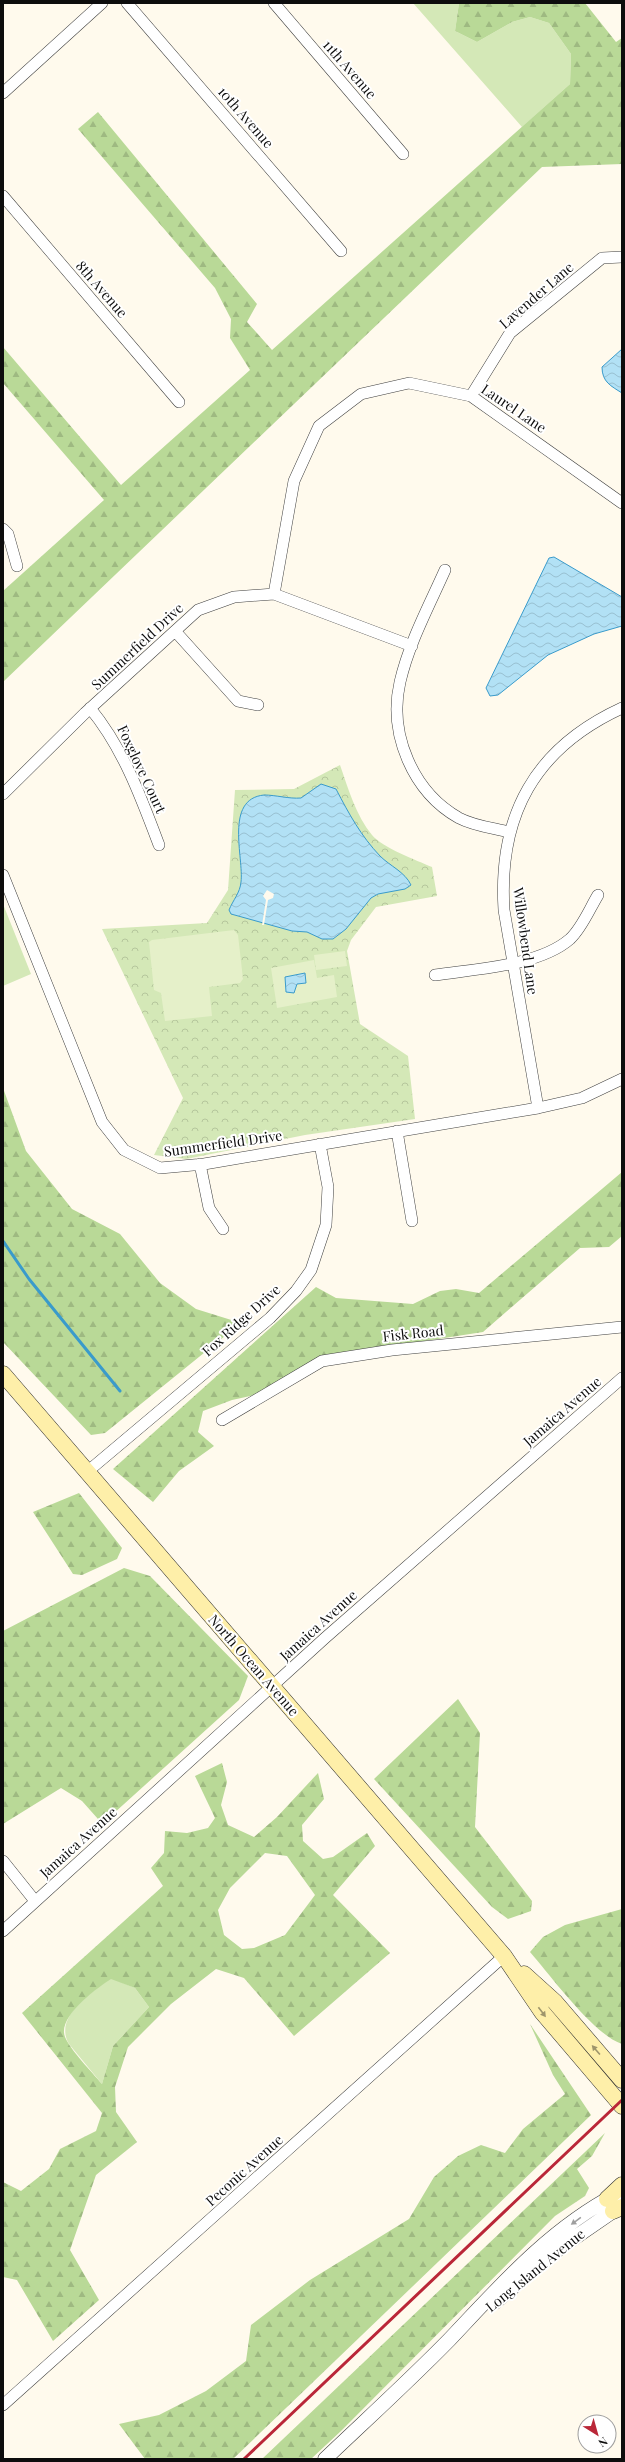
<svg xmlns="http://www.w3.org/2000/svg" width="625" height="2462" viewBox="0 0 625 2462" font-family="'Playfair Display',serif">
	<defs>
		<pattern id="forest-firs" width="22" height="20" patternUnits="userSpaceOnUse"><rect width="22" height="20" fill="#b9d997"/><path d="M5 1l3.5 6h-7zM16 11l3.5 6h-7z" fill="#9eb981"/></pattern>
		<pattern id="park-crowns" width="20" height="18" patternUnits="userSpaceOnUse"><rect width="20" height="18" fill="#d4e8b7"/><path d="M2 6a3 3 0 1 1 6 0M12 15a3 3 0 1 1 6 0" fill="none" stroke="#b5c69c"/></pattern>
		<pattern id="water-waves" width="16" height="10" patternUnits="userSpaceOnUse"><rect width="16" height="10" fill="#b2e1f5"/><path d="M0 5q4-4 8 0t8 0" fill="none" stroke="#98c0d1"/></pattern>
	</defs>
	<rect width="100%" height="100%" fill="#fffaed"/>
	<path fill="#d4e8b7" d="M413 3H459L455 31 477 42 512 22 530 17 549 23 571 54 570 84 522 127Z
		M3 904 31 974 3 986Z
		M111 1978 135 1988 149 2007 113 2046 102 2084 69 2044C53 2017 92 1992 111 1978Z"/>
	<path fill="url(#forest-firs)" fill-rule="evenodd" d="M459 3H585L616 42 622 38V164L542 167 3 682V591L104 500 3 383V347L121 485 250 370 230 338 231 319 215 288 78 129 98 112 257 304 247 322 272 350 570 84 571 54 549 23 530 17 512 22 477 42 455 31Z
		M3 1088 26 1151 72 1209 120 1234 160 1283 196 1309 241 1323 105 1433 91 1435 3 1342Z
		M622 1172V1236L609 1247 580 1248 483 1332 321 1357 259 1394 232 1400 203 1411 198 1432 214 1446 179 1471 153 1502 113 1469 316 1287 336 1298 413 1304 440 1291 456 1289 479 1293Z
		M79 1493 122 1548 117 1559 82 1575 73 1574 33 1512Z
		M124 1568 150 1576 248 1676 239 1700 113 1814 98 1819 82 1801 61 1788 3 1824V1631Z
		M458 1699 480 1733 475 1827 532 1901 531 1911 508 1919 492 1907 374 1779Z
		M222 1763 227 1782 221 1805 228 1825 254 1837 277 1817 318 1773 324 1799 302 1825 303 1841 323 1859 333 1857 367 1833 375 1846 333 1895 390 1953 294 2036 244 1978 216 1969 171 2004 128 2047 115 2087 116 2112 137 2142 96 2175 70 2250 99 2300 53 2341 17 2280 3 2277V2182L21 2191 49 2169 60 2149 96 2131 102 2113 22 2013 163 1886 151 1868 164 1853 165 1831 187 1833 208 1828 215 1818 195 1776ZM265 1853 287 1856 315 1895 285 1935 254 1948 242 1949 224 1935 218 1910 230 1888ZM111 1979 135 1988 149 2007 113 2046 102 2084C92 2072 71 2051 65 2037 57 2017 97 1988 111 1979Z
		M622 1909V2044C594 2035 551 1976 530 1952L543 1937 565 1925Z
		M530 2024 591 2115 233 2459H145L119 2424 159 2415 206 2391 246 2361 251 2325 310 2280 409 2219 434 2177 458 2156 481 2145 505 2153 523 2129 565 2094 553 2075Z
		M605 2133 592 2156 577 2169 589 2188 585 2196 555 2216 341 2431 311 2459H262Z"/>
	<path fill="url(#park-crowns)" d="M340 765C348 788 356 816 372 835 383 848 416 860 432 867L437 896 376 907 351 940 347 951 360 1024 408 1056 415 1119 305 1135 186 1159 154 1155 183 1098 102 929 207 923 228 890 235 790 294 789Z"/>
	<path fill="#e5f0c9" d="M234 930 238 935 243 979 240 983 209 987 212 1016 165 1021 161 993 154 990 149 942 152 940Z
		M345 951 347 966 316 970 314 955Z
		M314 960 317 978 334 975 337 997 277 1008 271 968Z"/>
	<path fill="url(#water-waves)" stroke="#3a9bcb" d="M622 349V393C611 386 602 382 602 367Z
		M554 557 622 597V626L594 634 548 655 498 695 490 696 486 688 549 558Z
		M321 784 336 789C349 814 361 836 380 856 390 866 405 872 411 885L405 889 378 894 371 898 346 929 333 939H322L307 932 292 931 231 914 229 910C233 900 240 893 241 882 244 858 224 799 264 795 276 795 289 799 301 798Z
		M305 973 306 983 297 984 294 993 286 992 285 977Z"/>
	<path fill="#fffaed" d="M267 890 274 894 273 898 268 900 264 925H262L266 900 263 896Z"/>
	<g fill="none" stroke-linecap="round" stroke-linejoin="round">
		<path stroke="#3a9bcb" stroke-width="3" d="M3 1241 29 1279 120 1391"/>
		<g stroke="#404040" stroke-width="12">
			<path id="minor" d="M127 3 341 251
				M274 3 403 154
				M3 93 102 3
				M3 196 179 402
				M471 396 510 333 602 258 622 257
				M3 529 8 534 17 566
				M445 570C429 606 409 643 400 682 388 734 413 792 459 818 474 826 493 828 509 832
				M274 594 294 481 319 426 361 394 409 383 471 396 622 503
				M175 631 238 701 258 705
				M90 708C123 748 141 797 159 845
				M3 794 85 713 198 610 234 597 274 594 412 646
				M3 875 102 1122 124 1150 160 1168 204 1164 538 1108 582 1098 622 1079
				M435 975C475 969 539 966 570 939 582 928 590 908 598 895
				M538 1108 504 910C498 815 535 748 622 708
				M397 1131 412 1221
				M200 1164 209 1208 223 1229
				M222 1420 322 1361 392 1350 622 1327
				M87 1472 270 1318 296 1291 311 1270 326 1225 328 1187 320 1144
				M3 1861 35 1901
				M3 1931 325 1638 622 1378
				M3 2405 504 1956"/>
		</g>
		<g stroke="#404040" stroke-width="15">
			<path id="tertiary" d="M494 2303 561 2247 622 2205
				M325 2459C367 2419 410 2380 450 2339 501 2285 550 2229 617 2194"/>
		</g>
		<g stroke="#2f2f2f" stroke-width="17">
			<path id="secondary" d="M3 1374 504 1956 542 2012 622 2106
				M524 1974 555 2002 622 2080
				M607 2199 622 2185
				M613 2211 622 2207"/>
		</g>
		<use href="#minor" stroke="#fff" stroke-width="11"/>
		<use href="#tertiary" stroke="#fff" stroke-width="14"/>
		<use href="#secondary" stroke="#feefa9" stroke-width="16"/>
		<path stroke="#ba2738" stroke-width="3" d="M244 2459 622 2100"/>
	</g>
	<defs><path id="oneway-solid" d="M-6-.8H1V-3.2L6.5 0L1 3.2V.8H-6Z"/></defs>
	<g fill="#9e956b">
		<use href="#oneway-solid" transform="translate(542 2012) rotate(53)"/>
		<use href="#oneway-solid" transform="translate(596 2050) rotate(-131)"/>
	</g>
	<use fill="#9e9e9e" href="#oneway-solid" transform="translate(576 2221) rotate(144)"/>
	<g text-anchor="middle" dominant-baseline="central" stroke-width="4" stroke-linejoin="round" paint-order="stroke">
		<g font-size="14" fill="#0d0d0d" stroke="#fff">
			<text transform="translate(350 69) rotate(49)">11th Avenue</text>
			<text transform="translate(246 117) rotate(49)">10th Avenue</text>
			<text transform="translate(102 289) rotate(49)">8th Avenue</text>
			<text transform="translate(536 295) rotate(-41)">Lavender Lane</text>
			<text transform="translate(514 408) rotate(34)">Laurel Lane</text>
			<text transform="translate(137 646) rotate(-43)">Summerfield Drive</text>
			<text transform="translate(142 769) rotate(65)">Foxglove Court</text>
			<text transform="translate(526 941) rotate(82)">Willowbend Lane</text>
			<text transform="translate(223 1143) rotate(-8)">Summerfield Drive</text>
			<text transform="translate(241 1320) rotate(-42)">Fox Ridge Drive</text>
			<text transform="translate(413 1333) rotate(-6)">Fisk Road</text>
			<text transform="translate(562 1411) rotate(-41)">Jamaica Avenue</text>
			<text transform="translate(318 1625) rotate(-42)">Jamaica Avenue</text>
			<text transform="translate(254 1665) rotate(49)">North Ocean Avenue</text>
			<text transform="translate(78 1842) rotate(-42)">Jamaica Avenue</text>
			<text transform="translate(244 2170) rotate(-42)">Peconic Avenue</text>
			<text transform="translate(535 2270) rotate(-39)">Long Island Avenue</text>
		</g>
	</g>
	<rect width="625" height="2462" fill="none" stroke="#0d0d0d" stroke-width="8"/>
	<g transform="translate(597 2434) rotate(143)"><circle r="19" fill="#ffffff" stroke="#9e9e9e"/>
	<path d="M0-3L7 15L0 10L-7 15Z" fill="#ba2738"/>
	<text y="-6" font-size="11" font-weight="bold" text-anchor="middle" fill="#0d0d0d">N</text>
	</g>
</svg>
